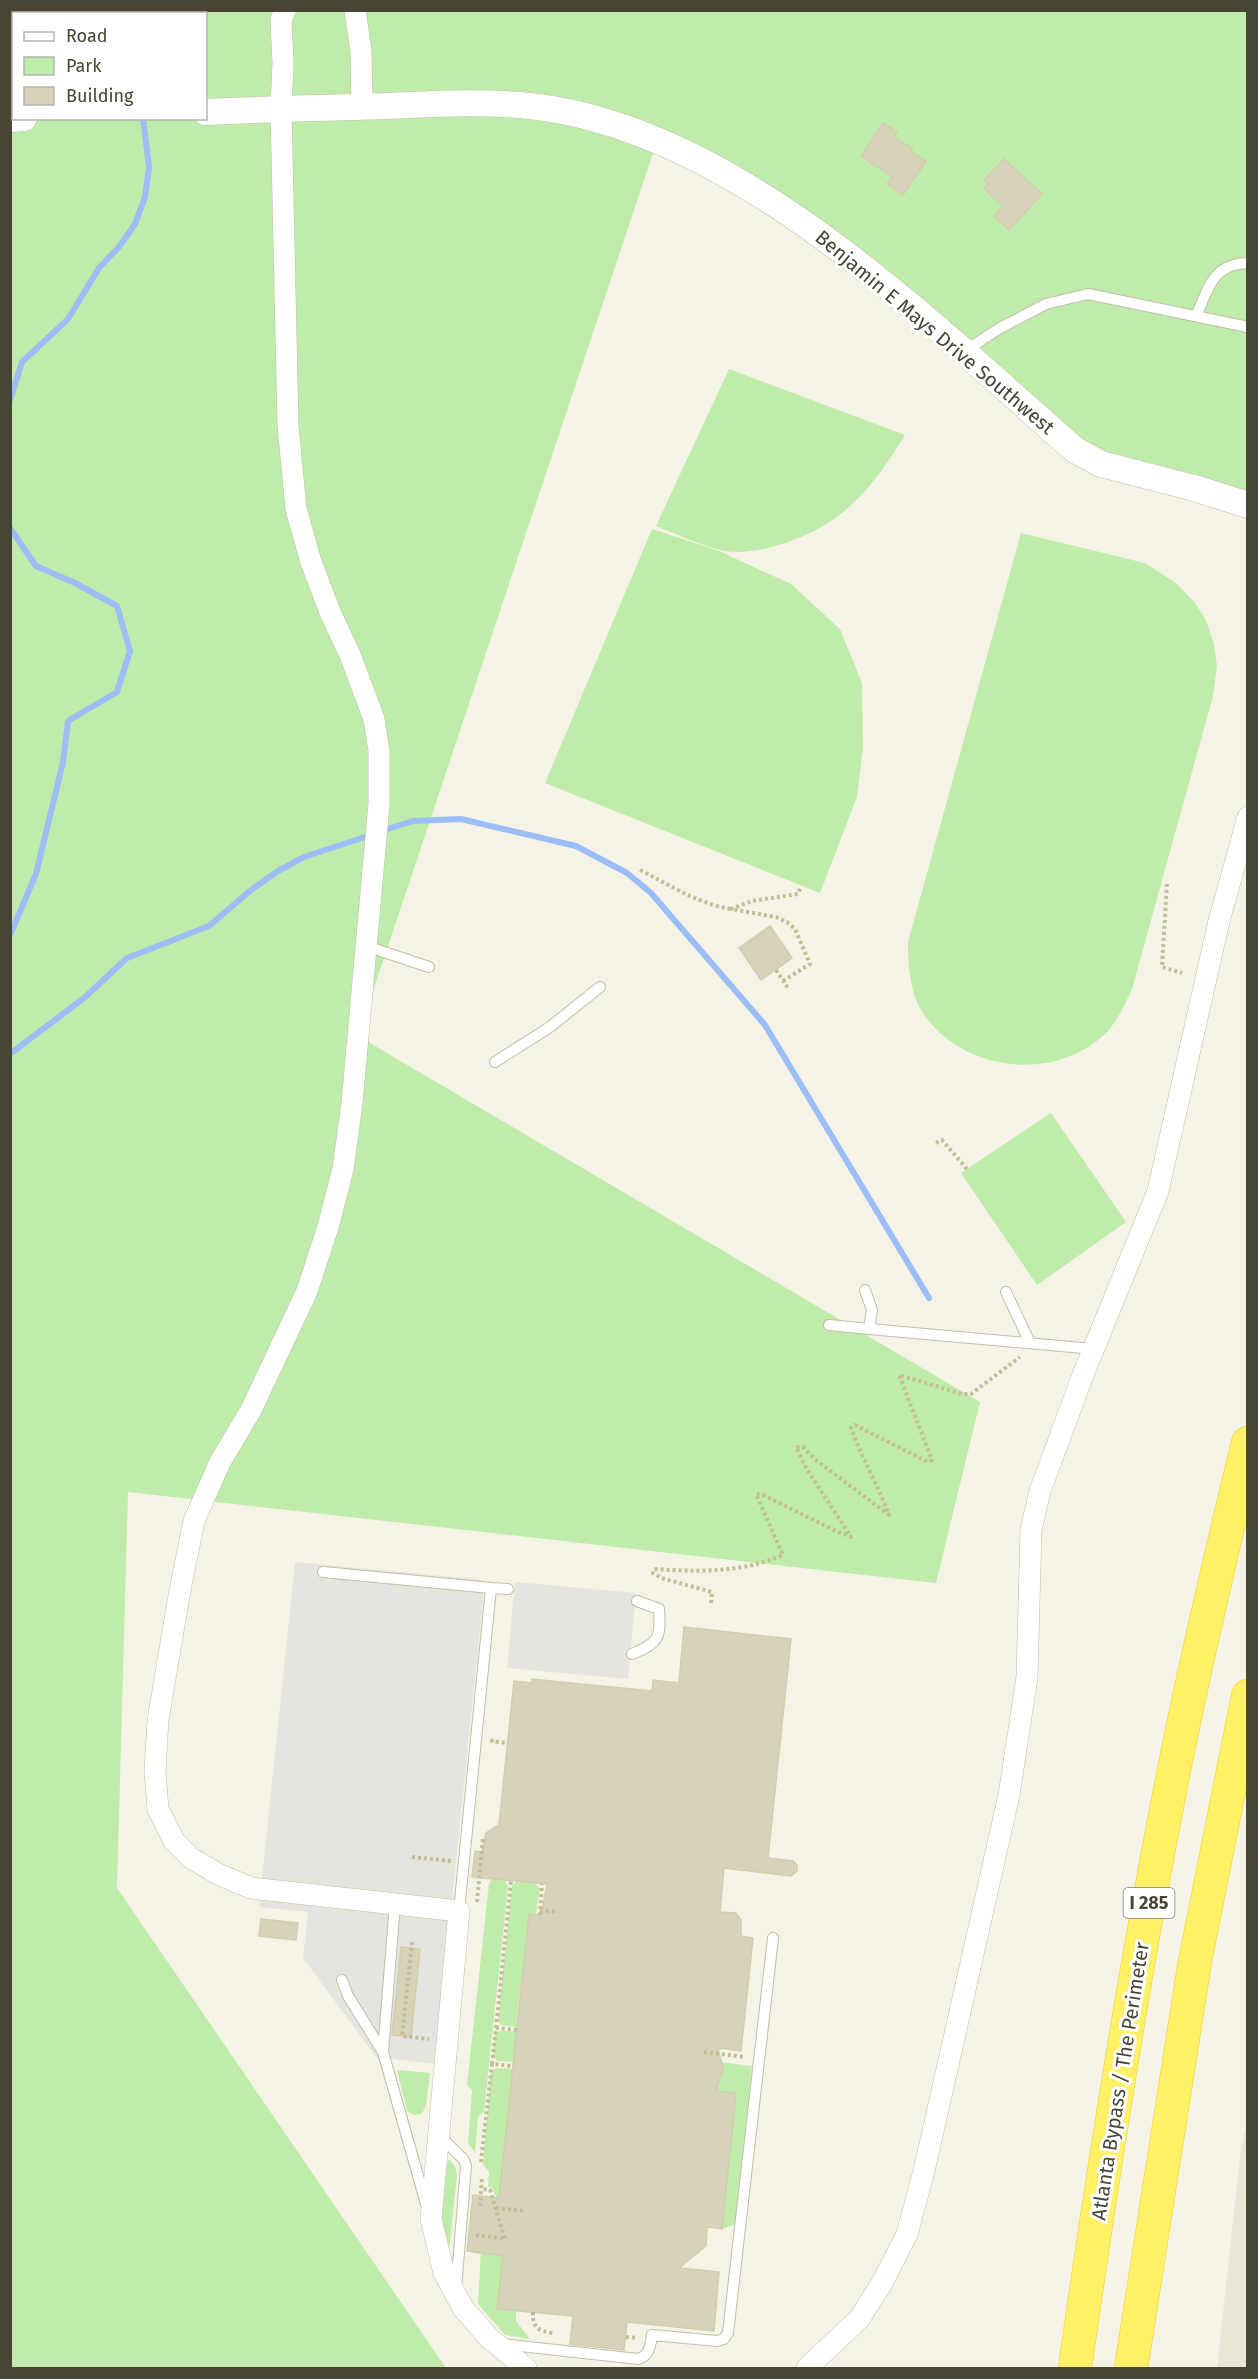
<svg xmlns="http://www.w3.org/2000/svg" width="1258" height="2379" viewBox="0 0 1258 2379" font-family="'Fira Sans',sans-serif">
	<rect width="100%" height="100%" fill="#f4f3e6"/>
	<path fill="#e9e7d3" d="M1247 2122V2368H1217L1241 2148Z"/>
	<path fill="#bfecab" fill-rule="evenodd" d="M11 11H1247V502L1092 473 839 242 656 144 358 1036 980 1402 936 1583 128 1492 117 1888 446 2368H11ZM14 14H206V118H14Z
		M729 369 905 435C870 492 841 527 775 546 760 550 742 554 725 551 703 547 677 534 656 526Z
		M652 529 719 551 791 584 840 629 862 683 863 748 857 797 820 893 545 783Z
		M1021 533 1145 563 1176 583 1195 603 1206 620 1214 644 1217 666 1213 696 1132 989C1125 1004 1118 1020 1107 1032 1057 1082 966 1073 925 1016 910 996 908 966 908 942Z
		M1051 1113 1126 1222 1037 1285 961 1173Z
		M492 1879 505 1880 508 1886 484 2112 478 2117 475 2153 468 2143 472 2090 467 2085 489 1884Z
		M517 1881 535 1883 540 1889 536 1914H529L516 2027 501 2025 498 2021 512 1886Z
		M500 2031 517 2032 514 2062 497 2061 493 2055 495 2033Z
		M719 2062 752 2066 736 2224 722 2229 736 2093 701 2089Z
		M496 2068 513 2069 499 2205 492 2187H488L489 2172 483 2164 491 2072Z
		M397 2070 430 2073 426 2105 422 2114 414 2115 407 2111Z
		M449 2159 456 2168 457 2176 449 2250 441 2227 447 2163Z
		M504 2248 497 2308 516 2311V2321L530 2339 505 2335 478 2304 481 2250Z"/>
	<path fill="#e5e4de" d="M295 1562 485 1580 435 2064 376 2057 303 1958 308 1912 259 1907Z
		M515 1582 636 1593 628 1679 507 1668Z"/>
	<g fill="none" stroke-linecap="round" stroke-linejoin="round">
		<path stroke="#9cbdf7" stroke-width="6" d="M128 10 129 14
			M10 400 22 362 68 319 99 268 119 247 135 224 145 197 149 167 143 118
			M10 528 36 566 75 583 117 606 130 651 117 692 68 721 63 762 36 874 10 935
			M381 831 413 821 461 819 576 846 627 873 651 893 765 1025 929 1298
			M10 1054 84 998 127 958 209 926 251 890 278 871 304 857 371 835"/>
	</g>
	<path fill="#d7d2ba" stroke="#d2cdac" stroke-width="1.5" d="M883 123 897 132 894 137 913 149 911 152 926 161 903 195 887 184 892 177 861 156Z
		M1004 159 1042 194 1009 230 994 216 1003 206 984 189 988 184 984 180Z
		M770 926 792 958 761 980 739 948Z
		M684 1627 791 1639 768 1858 793 1861 797 1865V1871L791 1876 724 1868 720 1912 736 1913 741 1920V1936L753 1938 741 2051 718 2048 723 2068 716 2091 736 2093 722 2229 707 2227 706 2246 679 2268 719 2272 714 2331 627 2322 624 2350 570 2344 573 2316 497 2309 503 2256 467 2251 473 2195 499 2198 529 1914 541 1915 547 1884 472 1877 475 1851 482 1852 486 1833 499 1825 514 1681 532 1683V1679L652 1691 653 1680 679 1683Z
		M261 1919 298 1923 296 1940 259 1936Z
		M401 1947 420 1949 411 2037 392 2035Z"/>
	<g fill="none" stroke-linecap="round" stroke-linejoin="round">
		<g stroke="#c1bea7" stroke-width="12">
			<path id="service" d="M1196 316C1209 288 1212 264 1248 263
				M963 352 1000 328 1046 304 1088 294 1248 327
				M366 946 429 967
				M495 1062 550 1027 600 987
				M865 1290 872 1310 869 1329 1094 1349
				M1006 1292 1030 1343
				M829 1325 869 1329
				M323 1572 491 1588 459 1911
				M491 1588 508 1589
				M632 1654C659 1643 661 1638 659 1609L637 1601
				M395 1904 383 2052 426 2204
				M342 1980 348 1996 383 2052
				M439 2135 464 2160 466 2166 456 2289
				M502 2344 638 2359C650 2355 650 2347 652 2335L717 2341 724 2339 728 2333 773 1938"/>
		</g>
		<g stroke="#c1bea7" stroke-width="22">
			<path id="minor" d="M285 10 281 20 283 63 281 108 288 426 296 509 311 562 330 612 350 655 374 719 379 751V804L352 1103 343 1169 328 1227 307 1291 251 1410 220 1462 194 1521 180 1590 158 1720 155 1771 158 1809 174 1841 191 1858 218 1874 251 1888 459 1911 431 2219 444 2273 463 2308 489 2338 526 2368
				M355 10 361 51 362 107
				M807 2368 860 2318 882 2283 907 2234 924 2171 1009 1795 1027 1677 1031 1530 1040 1491 1083 1375 1158 1191 1219 921 1248 817"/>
		</g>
		<g stroke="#c1bea7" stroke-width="27">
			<path id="tertiary" d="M206 112C266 109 327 108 387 106 435 104 482 101 530 106 735 128 926 320 1075 450L1101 464 1194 488 1248 505
				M10 119 24 118"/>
		</g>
		<g stroke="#ebd129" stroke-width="34">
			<path id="motorway" d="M1075 2368C1103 2170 1134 1972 1173 1775 1195 1664 1221 1554 1248 1443
				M1131 2368 1195 1961 1248 1696"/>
		</g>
		<path stroke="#c4be97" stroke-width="4" stroke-dasharray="3 3" stroke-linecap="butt" d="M640 870C672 886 696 903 731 909
			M1167 884 1162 967 1182 973
			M776 970 788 988
			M783 981 810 964 795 929 787 922 776 917 731 909 752 901 798 894 801 886
			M936 1143 942 1140 967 1169
			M711 1603 712 1592 661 1578 653 1573 654 1569C699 1572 741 1573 783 1555L756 1494 763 1495 838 1532 851 1537 806 1468 796 1447H803L817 1461 889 1515C878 1485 862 1458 851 1428L855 1425 928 1462 932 1460 899 1375 962 1394H971L1020 1357
			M493 1739 492 1741 507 1743
			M412 1857 451 1861
			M477 1902 483 1837
			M540 1910 557 1912
			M540 1915 542 1884
			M412 1942 402 2036 429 2039
			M496 2028 511 1881
			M704 2052 745 2057
			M492 2064 496 2028 517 2030
			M481 2162 492 2064 513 2066
			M480 2206 482 2177
			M496 2208 526 2211
			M476 2235 505 2239 490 2190 482 2189
			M533 2312C532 2328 539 2331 553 2333
			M626 2337 637 2338"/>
		<use href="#service" stroke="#fff" stroke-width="10"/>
		<use href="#minor" stroke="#fff" stroke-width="21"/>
		<use href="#tertiary" stroke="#fff" stroke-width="26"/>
		<use href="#motorway" stroke="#fff066" stroke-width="33"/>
	</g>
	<g text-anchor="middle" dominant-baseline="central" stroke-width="6" stroke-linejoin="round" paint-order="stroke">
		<rect fill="#fff" stroke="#7f7d71" stroke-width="1.5" x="1123.5" y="1888" width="51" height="30" rx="4.5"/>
		<g font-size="18" font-weight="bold" fill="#484534">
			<text x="1149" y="1903">I 285</text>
		</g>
		<g font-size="20" fill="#484534" stroke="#fff">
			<text transform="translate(935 332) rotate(40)">Benjamin E Mays Drive Southwest</text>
			<text transform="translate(1120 2081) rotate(-81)">Atlanta Bypass / The Perimeter</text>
		</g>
	</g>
	<rect width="1258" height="2379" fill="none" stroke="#484534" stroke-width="24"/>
	<rect x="12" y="12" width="195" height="108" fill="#ffffff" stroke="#b6b5ae" stroke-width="1.5"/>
	<rect x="24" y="32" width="30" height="9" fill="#ffffff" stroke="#b6b5ae" stroke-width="1.5"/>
	<text x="66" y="42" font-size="18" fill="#484534">Road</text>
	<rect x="24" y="57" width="30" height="18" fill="#bfecab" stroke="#b6b5ae" stroke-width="1.5"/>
	<text x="66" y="72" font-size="18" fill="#484534">Park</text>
	<rect x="24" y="87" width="30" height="18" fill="#d7d2ba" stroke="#b6b5ae" stroke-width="1.5"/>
	<text x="66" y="102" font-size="18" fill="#484534">Building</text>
</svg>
